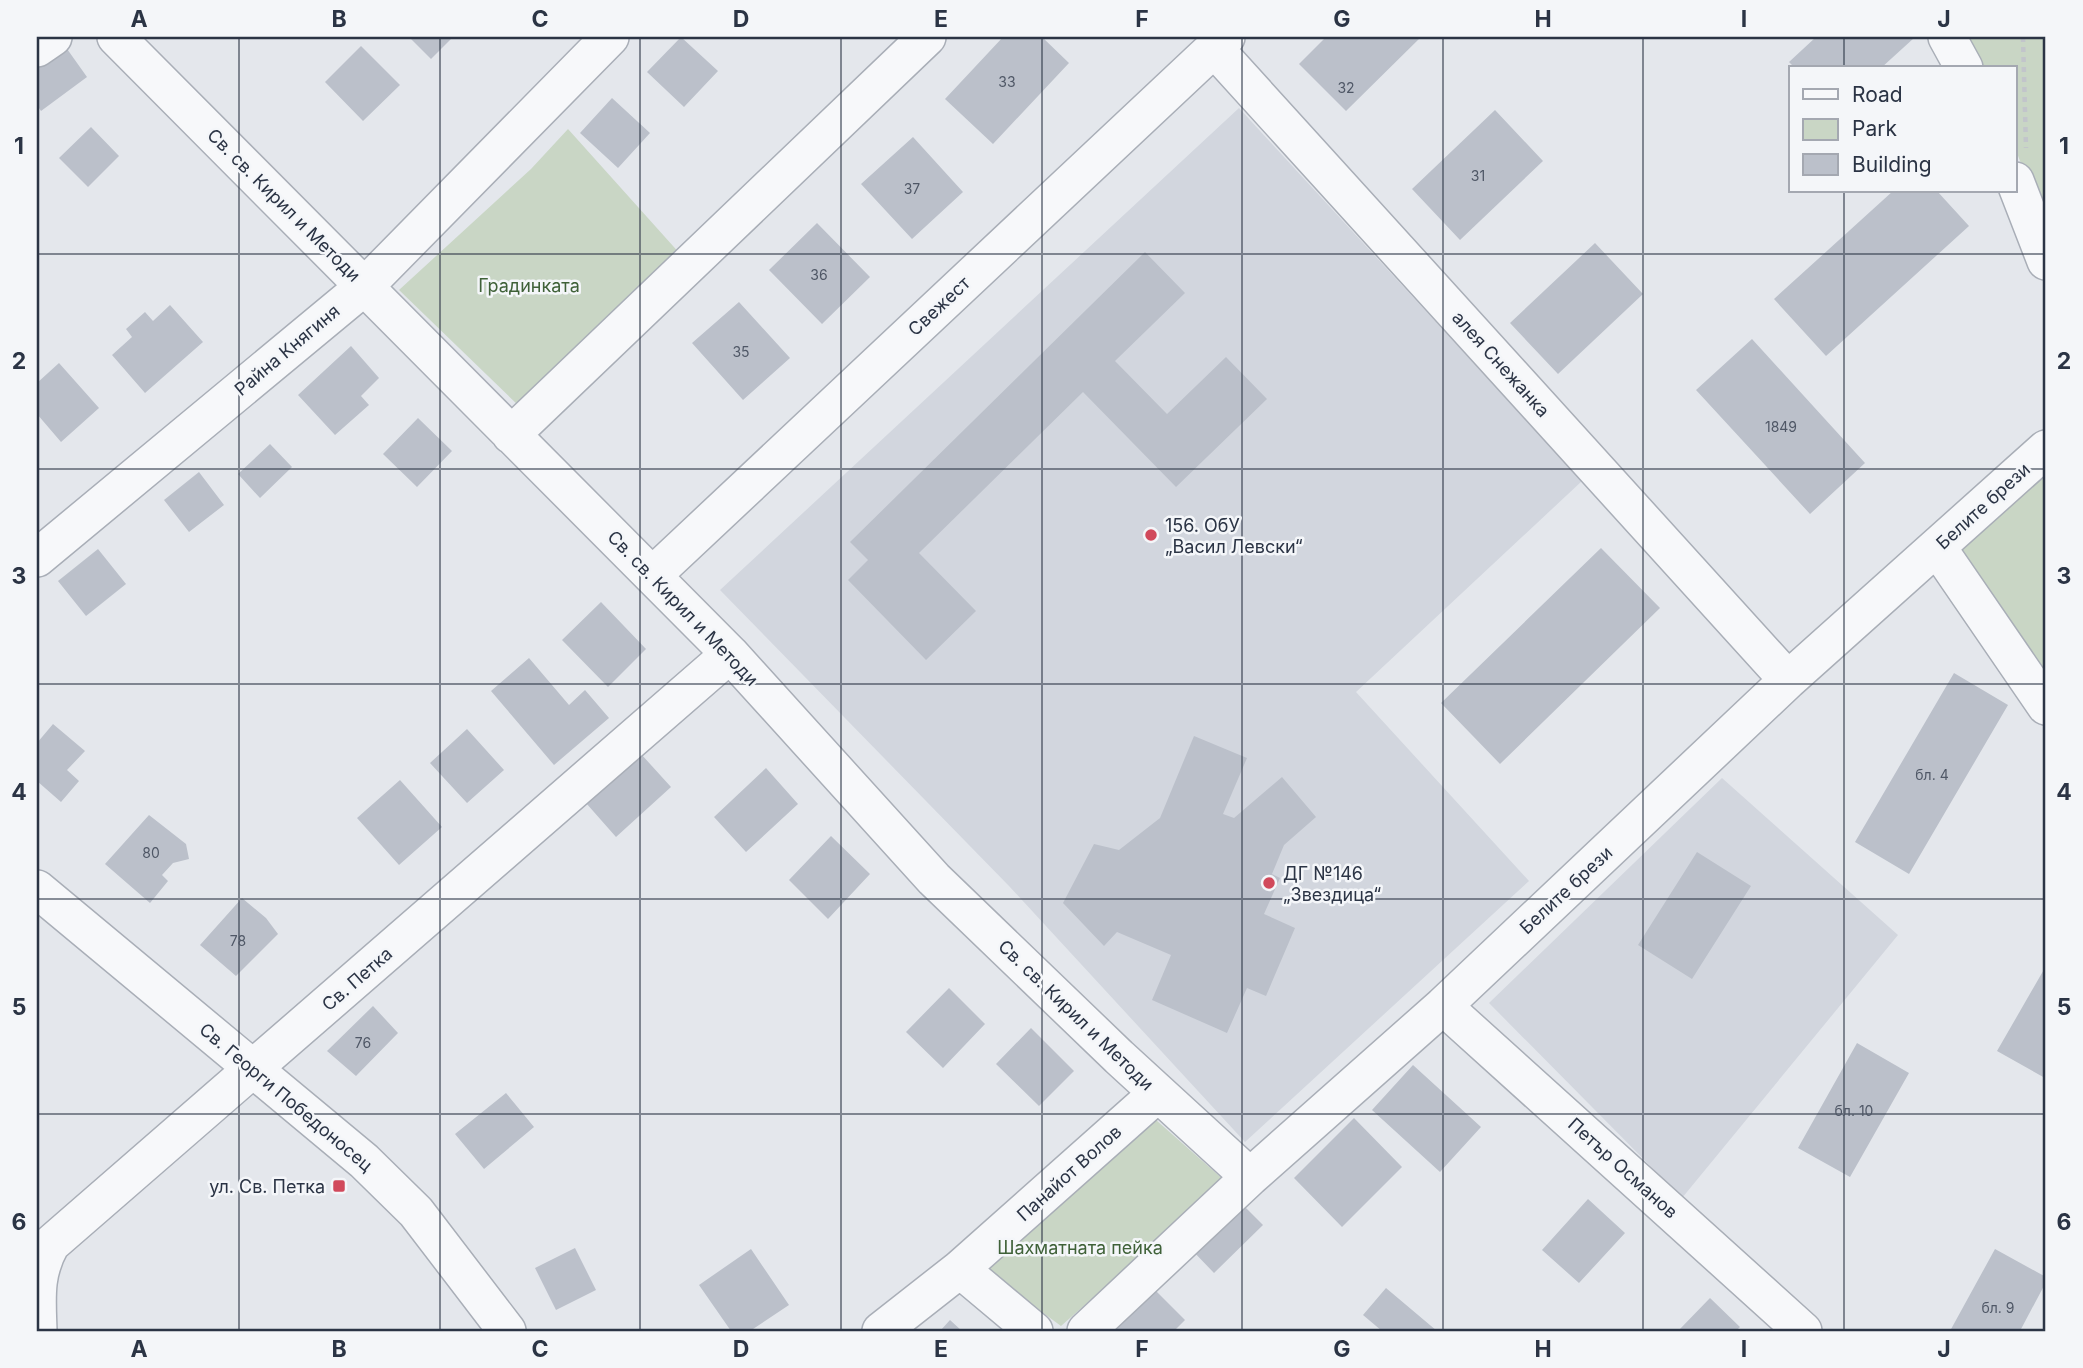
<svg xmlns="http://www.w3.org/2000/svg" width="2083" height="1368" viewBox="0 0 2083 1368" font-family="Inter,sans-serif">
	<rect width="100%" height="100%" fill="#e4e7ec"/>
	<path fill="#d2d6de" d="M1239 108 1582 481 1356 692 1529 881 1245 1142 1009 886 720 590Z
		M1722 778 1898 935 1682 1198 1489 1003Z"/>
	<path fill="#c9d6c5" d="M1965 37H2046V228L2015 148V68H1979Z
		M568 129 682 256 520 407 399 290 531 169Z
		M2046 449V706L1937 547Z
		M1156 1120 1225 1181 1061 1326 983 1269Z"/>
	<path fill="#bbc0ca" d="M409 37H453L431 59Z
		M681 37 718 71 684 107 647 72Z
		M1003 37H1042L1069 63 993 144 945 99Z
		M1326 37H1421L1346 111 1299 64Z
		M1816 37H1913L1914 38 1881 68H1795L1789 62Z
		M60 39 87 77 41 111 37 105V56Z
		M361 46 400 85 363 121 325 82Z
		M612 98 650 133 618 168 580 133Z
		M1495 110 1543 161 1460 240 1412 189Z
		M91 127 119 156 88 187 59 158Z
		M913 137 963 192 912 239 861 184Z
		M1893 191H1937L1969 226 1826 356 1774 299Z
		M817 223 870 277 822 324 769 270Z
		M1595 243 1643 294 1558 374 1510 323Z
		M1145 252 1185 293 1115 361 1167 414 1226 357 1267 399 1176 487 1083 392 919 553 976 611 926 660 848 580 868 560 850 542Z
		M739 302 790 358 743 400 692 343Z
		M170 305 203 342 145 393 112 355 132 337 126 329 145 312 153 321Z
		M1752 339 1865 463 1810 514 1696 390Z
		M351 346 379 378 361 396 369 405 335 435 298 395Z
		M59 363 99 408 61 442 37 414V383Z
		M418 418 452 451 417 487 383 454Z
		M270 444 292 467 260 498 238 474Z
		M199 472 224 505 189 532 164 500Z
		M1601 548 1660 608 1500 764 1441 703Z
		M98 549 126 584 86 616 58 581Z
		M601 602 646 649 608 687 562 640Z
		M529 658 569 705 585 690 609 718 554 765 491 691Z
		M1954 673 2008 705 1909 874 1855 842Z
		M53 724 85 751 67 770 79 781 61 802 37 781V743Z
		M467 729 504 770 467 803 430 763Z
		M1194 736 1247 758 1223 814 1234 818 1282 777 1316 817 1284 845 1272 874 1280 878 1264 914 1295 928 1266 996 1247 988 1227 1033 1152 1000 1171 955 1117 932 1104 946 1063 903 1094 844 1119 850 1160 818Z
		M641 754 671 787 616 837 586 803Z
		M766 768 798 804 746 852 714 817Z
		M400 780 442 827 399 865 357 818Z
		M149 815 186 844 189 859 173 863 162 875 168 881 150 903 105 864Z
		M831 836 870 874 828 919 789 880Z
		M1697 852 1751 886 1692 979 1638 945Z
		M242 898 266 918 278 934 236 976 200 945Z
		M2046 966V1075L2045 1078 1997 1051Z
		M949 988 985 1024 943 1068 906 1032Z
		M373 1006 398 1033 356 1076 327 1051Z
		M1031 1028 1074 1071 1039 1106 996 1064Z
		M1857 1043 1909 1073 1850 1177 1798 1148Z
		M1413 1065 1481 1127 1440 1172 1372 1110Z
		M506 1093 534 1127 484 1169 455 1134Z
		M1354 1118 1402 1167 1342 1227 1294 1178Z
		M1588 1199 1625 1233 1579 1283 1542 1250Z
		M1238 1200 1263 1225 1214 1273 1190 1248Z
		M575 1248 596 1290 556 1310 535 1268Z
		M751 1249 789 1305 750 1331H731L699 1285Z
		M1995 1249 2046 1277V1282L2020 1331H1950Z
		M1147 1282 1185 1320 1174 1331H1109Z
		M1386 1288 1437 1331H1382L1363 1315Z
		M1710 1298 1740 1327 1736 1331H1678Z
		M950 1320 962 1331H940Z"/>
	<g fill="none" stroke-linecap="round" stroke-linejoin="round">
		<g stroke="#a9aeb7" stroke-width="40">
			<path id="minor" d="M116 37 730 654 934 879 1119 1057 1250 1177
				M1947 37 1964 68
				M37 48 53 37
				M1214 48 1788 680
				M2015 181 2046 261
				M511 435 927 37
				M1937 547 2046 706
				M37 558 365 286 610 37
				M653 575 1226 37
				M37 889 364 1161 416 1212 507 1331
				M1443 1006 1803 1331
				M960 1269 1034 1331
				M38 1331C37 1298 34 1274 51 1244L730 654
				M881 1331 960 1269 1158 1093
				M1086 1331 1250 1177 1443 1006 1788 680 2046 449"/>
		</g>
		<path stroke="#c2c5cb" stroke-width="4.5" stroke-dasharray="5 5" stroke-linecap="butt" d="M2023 37 2026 148"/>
		<use href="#minor" stroke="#f7f8fa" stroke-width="37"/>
	</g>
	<path fill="none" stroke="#2b3445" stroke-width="2" stroke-opacity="0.55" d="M239 37V1331M440 37V1331M640 37V1331M841 37V1331M1042 37V1331M1242 37V1331M1443 37V1331M1643 37V1331M1844 37V68M1844 191V1331M37 254H2046M37 469H2046M37 684H2046M37 899H2046M37 1114H2046"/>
	<g fill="#d1495b" stroke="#f4f6f9" stroke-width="2.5">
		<circle cx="1151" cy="535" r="7"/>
		<circle cx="1269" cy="883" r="7"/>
		<rect x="332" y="1179" width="14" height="14" rx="3.5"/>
	</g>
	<g text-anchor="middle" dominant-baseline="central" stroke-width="5" stroke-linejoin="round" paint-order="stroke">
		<g font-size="14" fill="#4f5766">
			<text x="1007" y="81">33</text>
			<text x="1346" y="87">32</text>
			<text x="1478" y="175">31</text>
			<text x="912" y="188">37</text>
			<text x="819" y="274">36</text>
			<text x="741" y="351">35</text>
			<text x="1781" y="426">1849</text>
			<text x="1932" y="774">бл. 4</text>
			<text x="151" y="852">80</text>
			<text x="238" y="940">78</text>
			<text x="363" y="1042">76</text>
			<text x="1854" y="1110">бл. 10</text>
			<text x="1998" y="1307">бл. 9</text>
		</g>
		<g font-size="18" fill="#2b3445" stroke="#f4f6f9">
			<text transform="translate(284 205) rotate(45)">Св. св. Кирил и Методи</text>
			<text transform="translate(939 306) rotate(-43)">Свежест</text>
			<text transform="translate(287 350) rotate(-40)">Райна Княгиня</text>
			<text transform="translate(1501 364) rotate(48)">алея Снежанка</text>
			<text transform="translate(1983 506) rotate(-42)">Белите брези</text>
			<text transform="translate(683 608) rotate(46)">Св. св. Кирил и Методи</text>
			<text transform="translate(1566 890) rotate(-43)">Белите брези</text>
			<text transform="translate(357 979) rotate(-41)">Св. Петка</text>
			<text transform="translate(1076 1015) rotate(44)">Св. св. Кирил и Методи</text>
			<text transform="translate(286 1097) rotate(40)">Св. Георги Победоносец</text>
			<text transform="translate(1623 1168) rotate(42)">Петър Османов</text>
			<text transform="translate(1069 1173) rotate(-42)">Панайот Волов</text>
		</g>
		<g font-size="18" fill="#3f6138" stroke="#f4f6f9">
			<text x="529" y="285">Градинката</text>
			<text x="1080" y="1247">Шахматната пейка</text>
		</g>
		<g font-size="18" fill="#2b3445" stroke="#f4f6f9" text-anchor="start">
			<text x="1165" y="525">156. ОбУ<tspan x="1165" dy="21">„Васил Левски“</tspan></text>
			<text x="1283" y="873">ДГ №146<tspan x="1283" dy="21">„Звездица“</tspan></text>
			<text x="325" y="1186" text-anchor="end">ул. Св. Петка</text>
		</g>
	</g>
	<rect width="2083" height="1368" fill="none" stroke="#f4f6f9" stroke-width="77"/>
	<rect x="1789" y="66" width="228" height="126" fill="#f4f6f9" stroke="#a4a8b1" stroke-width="2"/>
	<rect x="1803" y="89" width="35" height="10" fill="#f7f8fa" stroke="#a4a8b1" stroke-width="2"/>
	<text x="1852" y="102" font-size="21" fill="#2b3445">Road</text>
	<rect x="1803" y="119" width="35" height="21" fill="#c9d6c5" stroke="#a4a8b1" stroke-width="2"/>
	<text x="1852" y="136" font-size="21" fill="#2b3445">Park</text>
	<rect x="1803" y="154" width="35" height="21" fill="#bbc0ca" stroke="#a4a8b1" stroke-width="2"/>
	<text x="1852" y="172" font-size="21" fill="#2b3445">Building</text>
	<rect x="38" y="38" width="2006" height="1292" fill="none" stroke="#2b3445" stroke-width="2.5"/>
	<g font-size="23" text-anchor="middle" font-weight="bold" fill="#2b3445">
		<text x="139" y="27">A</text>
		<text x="339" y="27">B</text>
		<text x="540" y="27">C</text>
		<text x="741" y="27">D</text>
		<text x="941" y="27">E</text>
		<text x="1142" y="27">F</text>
		<text x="1342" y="27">G</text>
		<text x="1543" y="27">H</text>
		<text x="1744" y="27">I</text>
		<text x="1944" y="27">J</text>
		<text x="19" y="154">1</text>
		<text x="2064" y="154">1</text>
		<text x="19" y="369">2</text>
		<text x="2064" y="369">2</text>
		<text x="19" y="584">3</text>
		<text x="2064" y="584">3</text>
		<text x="19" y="800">4</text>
		<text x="2064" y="800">4</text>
		<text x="19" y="1015">5</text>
		<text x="2064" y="1015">5</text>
		<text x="19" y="1230">6</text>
		<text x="2064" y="1230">6</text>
		<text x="139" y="1357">A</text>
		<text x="339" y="1357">B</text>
		<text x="540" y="1357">C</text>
		<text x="741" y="1357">D</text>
		<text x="941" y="1357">E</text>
		<text x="1142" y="1357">F</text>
		<text x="1342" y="1357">G</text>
		<text x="1543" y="1357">H</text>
		<text x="1744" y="1357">I</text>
		<text x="1944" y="1357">J</text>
	</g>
</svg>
